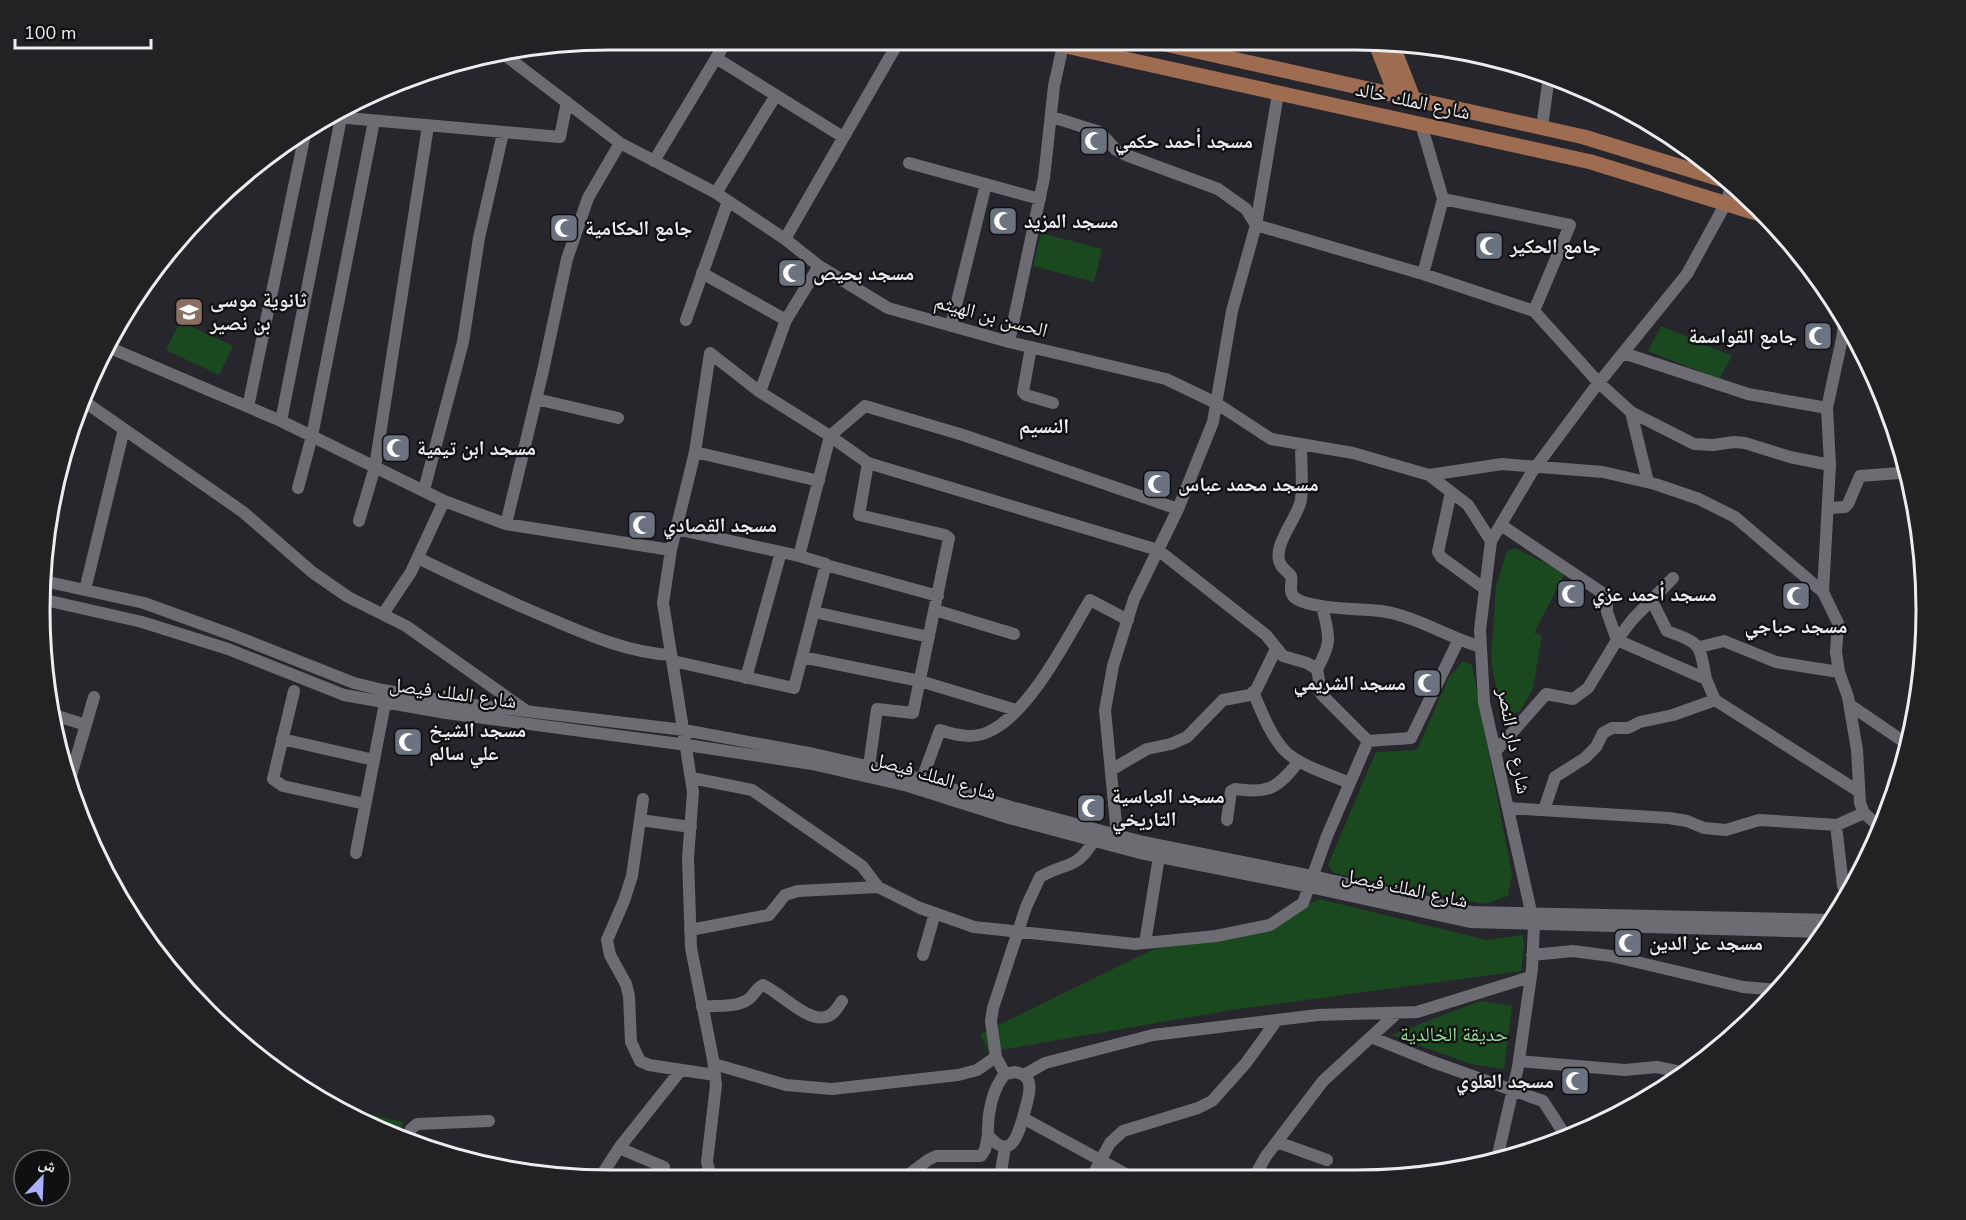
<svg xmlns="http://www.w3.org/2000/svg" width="1966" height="1220" viewBox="0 0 1966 1220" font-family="'Nunito Sans','Noto Naskh Arabic',sans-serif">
	<rect width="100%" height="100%" fill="#27262c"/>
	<path fill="#1b491f" d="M1041 233 1102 249 1094 282 1033 266Z
		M180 321 233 346 219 375 166 350Z
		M1661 326 1732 356 1719 379 1648 351Z
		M1515 548 1565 573 1534 633 1542 635 1533 689 1519 712 1502 716 1491 661 1496 586 1507 551Z
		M1463 661 1472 665 1512 875 1508 896 1484 904 1334 873 1328 865 1376 752 1417 750 1449 677Z
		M1319 899 1487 940 1523 935 1524 947 1521 971 1232 1010 989 1052 980 1034 1154 949 1270 925Z
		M1480 1001 1512 1006 1504 1069 1471 1064 1391 1035Z
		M338 1107 403 1122 398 1139 392 1138Z"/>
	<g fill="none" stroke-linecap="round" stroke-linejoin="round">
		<path stroke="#6d6c73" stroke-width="12" d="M506 56 620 143 716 193 785 239 819 266 888 308 1009 342 1166 379 1216 403 1271 439 1353 453 1429 475 1468 505 1491 541
			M716 58 843 137
			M336 117 560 137 567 102
			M1052 117 1100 132 1116 150 1126 155 1218 189 1246 209 1256 225 1423 274
			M1421 124 1443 199 1423 274 1534 311 1570 225 1443 199
			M1542 127 1549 76
			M654 161 727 40
			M909 163 1040 199
			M716 193 776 95
			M785 239 899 41
			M702 273 786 320
			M1534 311 1599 383 1631 412 1648 482
			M686 320 728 201
			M951 326 986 184
			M1009 342 1044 178 1054 86 1063 45
			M108 347 281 421 444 501 506 524 671 550
			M1031 347 1023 392 1026 395 1053 403
			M1623 353 1748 394 1827 408
			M760 392 786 320 819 266
			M536 399 618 418
			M82 400 243 512 312 572 348 597 406 626 525 710
			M248 407 305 134
			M1631 412 1694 444 1713 445 1734 442 1745 443 1790 457 1830 465
			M281 421 341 118
			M1301 444C1301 462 1303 482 1301 500 1298 518 1270 547 1281 565 1283 569 1288 572 1291 576 1293 583 1288 591 1294 597 1307 609 1362 609 1381 611 1416 616 1447 637 1481 647
			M695 452 819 481
			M868 463 859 515 945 535 949 538 913 713 877 709 869 766
			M1429 475 1502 464 1603 472 1655 484 1699 499 1735 517 1823 592 1838 623 1836 652 1839 672 1848 697 1857 750 1860 803 1864 813 1881 828
			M298 488 312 436 374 121
			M424 490 463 342 479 238 503 133
			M1451 492 1438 552 1441 557 1485 589
			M1828 508 1845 507 1848 504 1860 476 1900 473 1907 469
			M359 521 375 467 428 126
			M506 524 542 375 567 259 588 198 620 143
			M1501 525 1607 596V612L1617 640
			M676 529 799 556 830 436 865 406 963 435 1178 509
			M418 558C463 580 507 601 553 620 590 636 631 653 671 655
			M826 565 938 596
			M44 581 144 603 235 636 354 683 383 690 449 702 684 730 814 754 910 776 1011 807 1143 842 1317 877 1472 912 1832 920
			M85 590 124 429
			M1823 592 1830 465 1827 408 1842 339 1845 317
			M41 599 142 622 228 649 344 695 446 713 687 745 812 764 908 786 1009 818 1140 853 1315 888 1470 922 1825 932
			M1652 601 1667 631C1702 644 1699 643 1706 679
			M935 610 1014 634
			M814 612 929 637
			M383 614 411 572 444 501
			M1617 640 1632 620 1673 578
			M1700 647 1724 641 1776 662 1839 672
			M802 657 920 681 1016 710
			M673 661 794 688 826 564 799 556
			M1317 669C1333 641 1329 636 1322 606
			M746 678 781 552
			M294 691 273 779 283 786 365 804
			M1253 692C1262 712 1269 733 1284 750 1298 765 1331 775 1350 783
			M1850 705 1910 746
			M57 716 86 725
			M282 739 374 760
			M1495 752 1546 694 1573 699 1588 688 1617 640 1706 679 1715 700 1858 791
			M1111 770 1147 749 1171 744 1187 737 1223 700 1250 695 1256 690 1276 649
			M692 778 752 790 862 866 878 887 920 908 974 927 1135 944 1216 936 1270 925 1303 903 1327 836 1368 741 1411 738 1458 641
			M922 779 940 730C958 736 976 740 994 729 1033 707 1067 638 1090 600L1128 620
			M68 786 94 697
			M643 799 632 876 624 901 607 940 610 955 626 984 629 996 631 1042 640 1061 649 1065 715 1075
			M1508 808 1669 818 1687 821 1704 828 1726 830 1759 820 1837 825 1864 813
			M1544 810 1555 777 1585 758 1596 747 1603 733 1612 728H1628L1640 722 1673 715 1715 700
			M640 820 691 827
			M1227 820 1231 791 1235 789C1269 794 1278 788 1299 761
			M1836 825 1843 886
			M1117 835 1105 710 1113 666 1134 599 1178 509 1213 422 1232 311 1256 225 1278 94
			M356 853 385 703
			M690 930 769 915 785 895 798 891 878 887
			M1145 943 1159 857
			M923 955 935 913
			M1532 955 1573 951 1611 956 1743 987 1779 990
			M702 1007C716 1005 739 1008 750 998 755 994 756 988 763 985 780 992 807 1022 825 1017 833 1016 838 1007 842 1001
			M1371 1037 1433 1062 1543 1101 1567 1138
			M1519 1061 1625 1070 1657 1067 1686 1073
			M714 1064 786 1085 832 1089 958 1075 977 1070 996 1057
			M1015 1072C1022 1074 1027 1075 1029 1083 1031 1092 1027 1102 1025 1110 1019 1132 1012 1164 988 1135 987 1115 992 1089 1005 1074Z
			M1005 1074 996 1057 991 1021 993 1008 1026 907 1040 877C1066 862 1077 870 1094 840
			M1024 1075 1045 1063 1153 1035 1318 1015 1417 1012 1530 977
			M1023 1118 1135 1179
			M407 1142 411 1129 417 1124 489 1121
			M1277 1142 1327 1160
			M619 1148 664 1167
			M1497 1159 1518 1067 1532 969 1534 925 1484 702 1480 630 1491 541 1532 472 1593 390 1687 274 1726 203 1732 184
			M601 1176 619 1148 681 1070
			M711 1177 707 1162 716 1085 713 1059 691 948 688 858 693 792 663 603 671 550 695 452 710 353 760 392 830 436 868 463 1158 550 1266 635 1283 656 1307 663 1317 669 1319 680 1317 687 1322 695 1368 741
			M904 1178 928 1160 936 1156H981L985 1150 988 1135
			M1000 1178 1005 1147
			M1091 1178 1110 1143 1123 1131 1198 1108 1212 1101 1246 1063 1277 1020
			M1253 1179 1266 1156 1323 1081 1397 1013
			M1395 1179H1396"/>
		<path stroke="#9e6c50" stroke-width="15" d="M1048 42 1591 162 1766 216
			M1156 42 1584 137 1730 182
			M1376 44 1396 95
			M1392 44 1413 98"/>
	</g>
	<defs>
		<g id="mosque-square" transform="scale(1.5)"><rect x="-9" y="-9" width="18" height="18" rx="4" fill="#6b7280" stroke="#101012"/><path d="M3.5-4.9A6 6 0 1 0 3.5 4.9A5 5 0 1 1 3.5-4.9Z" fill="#fff"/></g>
		<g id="school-square" transform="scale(1.5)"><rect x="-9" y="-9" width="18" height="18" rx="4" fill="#8d6e63" stroke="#101012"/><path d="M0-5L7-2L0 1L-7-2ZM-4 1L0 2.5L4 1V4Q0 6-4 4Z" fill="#fff"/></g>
	</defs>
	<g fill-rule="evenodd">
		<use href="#mosque-square" x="1094" y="141"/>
		<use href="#mosque-square" x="1003" y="221"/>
		<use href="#mosque-square" x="564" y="228"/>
		<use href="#mosque-square" x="1489" y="246"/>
		<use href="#mosque-square" x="792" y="273"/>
		<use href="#school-square" x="189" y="312"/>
		<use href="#mosque-square" x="1818" y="336"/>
		<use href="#mosque-square" x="396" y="448"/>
		<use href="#mosque-square" x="1157" y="484"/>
		<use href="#mosque-square" x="642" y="525"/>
		<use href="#mosque-square" x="1571" y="594"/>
		<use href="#mosque-square" x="1796" y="596"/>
		<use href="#mosque-square" x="1427" y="683"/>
		<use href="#mosque-square" x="408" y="742"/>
		<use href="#mosque-square" x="1091" y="808"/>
		<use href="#mosque-square" x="1628" y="943"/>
		<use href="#mosque-square" x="1575" y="1081"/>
	</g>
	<g text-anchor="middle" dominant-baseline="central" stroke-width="4.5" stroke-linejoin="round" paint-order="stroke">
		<g font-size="20" fill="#ededf1" stroke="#101012">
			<text transform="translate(1413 101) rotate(12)">شارع الملك خالد</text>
			<text transform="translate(991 316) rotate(15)">الحسن بن الهيثم</text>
			<text transform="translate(453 693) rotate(8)">شارع الملك فيصل</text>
			<text transform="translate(1514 741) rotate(79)">شارع دار النصر</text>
			<text transform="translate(934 776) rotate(16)">شارع الملك فيصل</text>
			<text transform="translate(1405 888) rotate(12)">شارع الملك فيصل</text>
		</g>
		<g font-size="20" font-weight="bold" fill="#ededf1" stroke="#101012" text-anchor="start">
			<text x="1115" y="141">مسجد أحمد حكمي</text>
			<text x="1024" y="221">مسجد المزيد</text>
			<text x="585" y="228">جامع الحكامية</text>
			<text x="1510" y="246">جامع الحكير</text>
			<text x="813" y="273">مسجد بحيص</text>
			<text x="210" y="300">ثانوية موسى<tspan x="210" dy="23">بن نصير</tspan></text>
			<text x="1797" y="336" text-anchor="end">جامع القواسمة</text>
			<text x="417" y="448">مسجد ابن تيمية</text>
			<text x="1178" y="484">مسجد محمد عباس</text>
			<text x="663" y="525">مسجد القصادي</text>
			<text x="1592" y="594">مسجد أحمد عزي</text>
			<text x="1796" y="626" text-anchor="middle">مسجد حباجي</text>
			<text x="1406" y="683" text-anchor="end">مسجد الشريمي</text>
			<text x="429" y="730">مسجد الشيخ<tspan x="429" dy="23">علي سالم</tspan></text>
			<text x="1112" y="796">مسجد العباسية<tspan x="1112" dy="23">التاريخي</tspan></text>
			<text x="1649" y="943">مسجد عز الدين</text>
			<text x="1554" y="1081" text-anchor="end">مسجد العلوي</text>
		</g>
		<g font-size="20" fill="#97df99" stroke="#101012">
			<text x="1454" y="1034">حديقة الخالدية</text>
		</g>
		<g font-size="21" font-weight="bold" fill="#ededf1" stroke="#101012">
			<text x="1044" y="426">النسيم</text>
		</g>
	</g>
	<path d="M0 0H1966V1220H0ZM610 50H1356A560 560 0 0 1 1916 610V610A560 560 0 0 1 1356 1170H610A560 560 0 0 1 50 610V610A560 560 0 0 1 610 50Z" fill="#222224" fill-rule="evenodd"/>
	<path fill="none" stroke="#ededf1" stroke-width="3" d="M610 50H1356A560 560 0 0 1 1916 610V610A560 560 0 0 1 1356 1170H610A560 560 0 0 1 50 610V610A560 560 0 0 1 610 50Z"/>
	<g transform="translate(42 1178) rotate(23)"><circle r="28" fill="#101012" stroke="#68686b" stroke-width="1.5"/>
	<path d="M0-4.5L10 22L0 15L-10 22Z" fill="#aab0fb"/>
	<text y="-9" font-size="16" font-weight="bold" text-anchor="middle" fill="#ededf1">ش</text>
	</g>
	<path d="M15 39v9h136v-9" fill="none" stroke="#ededf1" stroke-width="3"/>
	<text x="24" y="39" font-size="18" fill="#ededf1" stroke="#101012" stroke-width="4.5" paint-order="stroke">100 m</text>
</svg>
